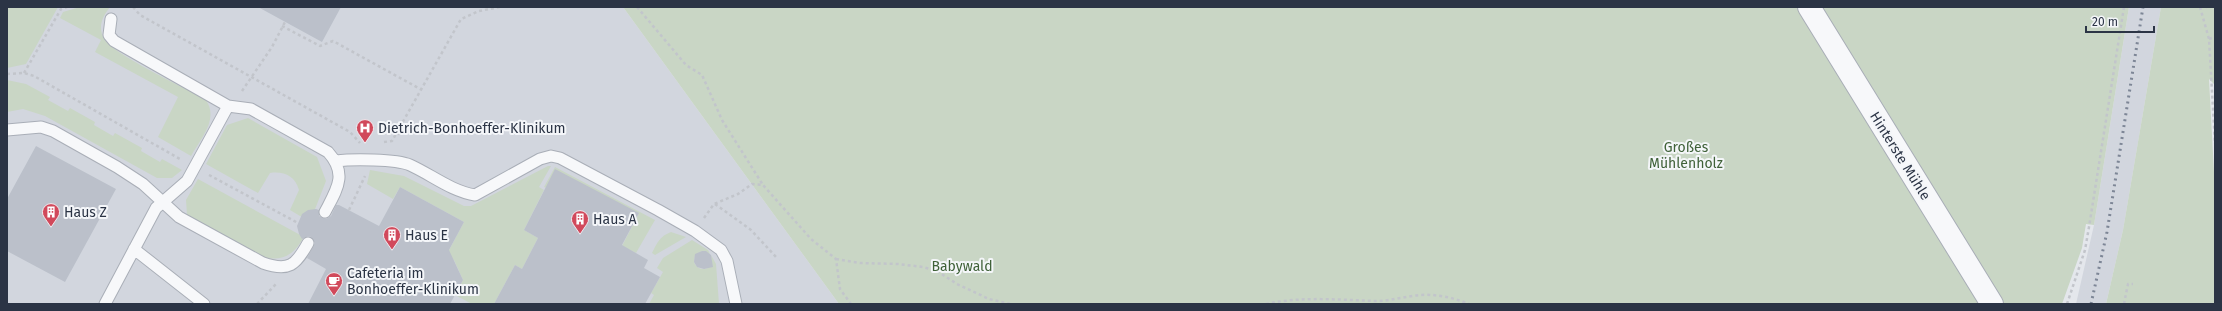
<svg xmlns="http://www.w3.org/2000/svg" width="2222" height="311" viewBox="0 0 2222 311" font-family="'Fira Sans',sans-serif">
	<rect width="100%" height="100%" fill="#e4e7ec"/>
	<path fill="#d2d6de" d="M7 7H623L839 304H7Z
		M2129 7H2161L2123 230 2106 304H2076L2094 225Z"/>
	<path fill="#c9d6c5" d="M7 7H58L26 64 7 68Z
		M80 7H110C102 17 97 28 105 40 115 55 185 88 205 99 220 118 201 138 191 156L158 137 178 97 95 52 101 40 60 18 63 12Z
		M623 7H2129L2094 225 2086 224 2082 248 2062 304H839Z
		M2161 7H2215V85L2209 79 2215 191V304H2106L2123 230Z
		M7 80 26 84 50 97 48 100 68 111 70 108 95 122 94 125 113 136 115 133 142 148 141 151 160 162 162 159 182 170 172 178H157L45 116 23 109 7 112Z
		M248 118 317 157 326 181 310 222 290 210 299 190C295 176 284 171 270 173L258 193 206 164 227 125Z
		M548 166H551L539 187 544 190 524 230 538 238 522 269 515 265 494 304H472L455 295 463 280 454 260 446 256 464 222 400 187 393 199 367 184 370 170 404 176 464 206H471Z
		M555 167 655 220 636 253 622 246 639 213 544 187Z
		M198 179 304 237C294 254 284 262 263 257L187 215 186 200Z
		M671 232 686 237 655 255 652 253C657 243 660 236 671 232Z
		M692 240 708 250 710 254 702 251 695 255 694 262C697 269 702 270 708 268L712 262 711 255 716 264 719 304H649L654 295 651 293 663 272 657 268 663 258Z"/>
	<path fill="#bbc0ca" d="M258 7H341L322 42Z
		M36 146 116 189 65 282 7 251V199Z
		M555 169 639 213 622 245 648 260 644 268 660 277 645 304H494L515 265 522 269 538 238 524 230Z
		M400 187 464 222 449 250 463 280 450 304H308L326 269 307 258 315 243 311 237 308 236 302 239 299 234 297 226 302 214 308 210 316 209 319 210V216L326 219 331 216 336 205H339L379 226Z
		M702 251H706L711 255 713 267 704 269 697 267 694 262 695 254Z"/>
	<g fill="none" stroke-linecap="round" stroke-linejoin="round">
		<g stroke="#a9aeb7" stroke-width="13">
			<path id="lane" d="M111 19 109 35 114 41 228 106 251 109 328 152C348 174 337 189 325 212
				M7 130 41 127 53 131 117 167 143 184 179 217 263 263C289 272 296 265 308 243
				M336 161C352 159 396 159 410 165 432 175 451 191 475 195L540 159 551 156 560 158 658 210 695 231 721 250 727 261 736 304
				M134 249 204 304
				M105 304 156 208 187 181 228 106"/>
		</g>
		<g stroke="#a9aeb7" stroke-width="24">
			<path id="street" d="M1809 7 1992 304"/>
		</g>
		<path stroke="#c2c5cb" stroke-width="2.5" stroke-dasharray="3 3" stroke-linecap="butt" d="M133 7 140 15 350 132 360 143
			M637 7 686 65 702 75 722 120 763 185
			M2200 7 2209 39 2215 144
			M2206 7H2207
			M282 26 320 46 333 41 422 90
			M2209 39 2215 37
			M24 73 61 9 67 7
			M7 74 24 73 34 76 180 159
			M242 91 272 47 285 22
			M397 133 401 135
			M384 142 392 141 461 19 479 11 500 7
			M209 175 298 223
			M715 204 751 230 777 258
			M349 210 365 176
			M704 218 714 204 738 194 752 184 763 185 811 239 836 259 840 289 851 304
			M836 259 860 263 898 264 923 267 937 271 957 284 989 299 1010 304
			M257 304 277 283
			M1266 304C1302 296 1340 300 1376 301 1391 301 1406 296 1421 295 1438 294 1454 298 1469 304
			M2067 304 2085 250 2089 227 2124 7
			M2124 304 2128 284H2133"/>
		<use href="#lane" stroke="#f7f8fa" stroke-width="11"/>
		<use href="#street" stroke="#f7f8fa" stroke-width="22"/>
		<path stroke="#7d8696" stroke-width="3" stroke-dasharray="2 4" stroke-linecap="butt" d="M2091 304 2107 232 2143 7"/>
	</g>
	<defs>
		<g id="hospital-pin" transform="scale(0.9)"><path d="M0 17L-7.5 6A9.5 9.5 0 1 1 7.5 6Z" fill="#d1495b" stroke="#f4f6f9"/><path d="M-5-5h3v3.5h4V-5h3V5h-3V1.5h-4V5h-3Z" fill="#fff"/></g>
		<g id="building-pin" transform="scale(0.9)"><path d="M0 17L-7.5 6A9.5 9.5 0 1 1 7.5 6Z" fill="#d1495b" stroke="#f4f6f9"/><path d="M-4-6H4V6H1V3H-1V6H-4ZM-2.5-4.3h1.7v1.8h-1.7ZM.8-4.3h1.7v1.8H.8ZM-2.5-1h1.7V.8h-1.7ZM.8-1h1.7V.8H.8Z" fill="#fff"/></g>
		<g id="cafe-pin" transform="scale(0.9)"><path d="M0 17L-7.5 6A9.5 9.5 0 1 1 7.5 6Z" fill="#d1495b" stroke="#f4f6f9"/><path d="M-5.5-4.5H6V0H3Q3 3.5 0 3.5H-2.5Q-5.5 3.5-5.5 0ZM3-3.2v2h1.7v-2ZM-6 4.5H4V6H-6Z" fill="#fff"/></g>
	</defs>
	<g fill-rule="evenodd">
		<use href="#hospital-pin" x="365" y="128"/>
		<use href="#building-pin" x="51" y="212"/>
		<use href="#building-pin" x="580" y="219"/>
		<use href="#building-pin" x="392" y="235"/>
		<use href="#cafe-pin" x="334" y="281"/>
	</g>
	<g text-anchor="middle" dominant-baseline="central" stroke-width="4" stroke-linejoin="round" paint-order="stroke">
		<g font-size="14" fill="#2b3445" stroke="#f4f6f9" text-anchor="start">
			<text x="378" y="128">Dietrich-Bonhoeffer-Klinikum</text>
			<text x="64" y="212">Haus Z</text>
			<text x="593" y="219">Haus A</text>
			<text x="405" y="235">Haus E</text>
			<text x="347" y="273">Cafeteria im<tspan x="347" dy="16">Bonhoeffer-Klinikum</tspan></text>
		</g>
		<g font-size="14" fill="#3f6138" stroke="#f4f6f9">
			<text x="1686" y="147">Großes<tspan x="1686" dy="16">Mühlenholz</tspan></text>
			<text x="962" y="266">Babywald</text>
		</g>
		<g font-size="14" fill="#2b3445" stroke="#f4f6f9">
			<text transform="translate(1900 156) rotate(58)">Hinterste Mühle</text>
		</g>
	</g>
	<rect width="2222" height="311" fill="none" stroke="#2b3445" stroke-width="16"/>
	<path d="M2086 26v6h68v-6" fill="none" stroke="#2b3445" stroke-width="2"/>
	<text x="2092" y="26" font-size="12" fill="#2b3445" stroke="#f4f6f9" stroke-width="3" paint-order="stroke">20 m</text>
</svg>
